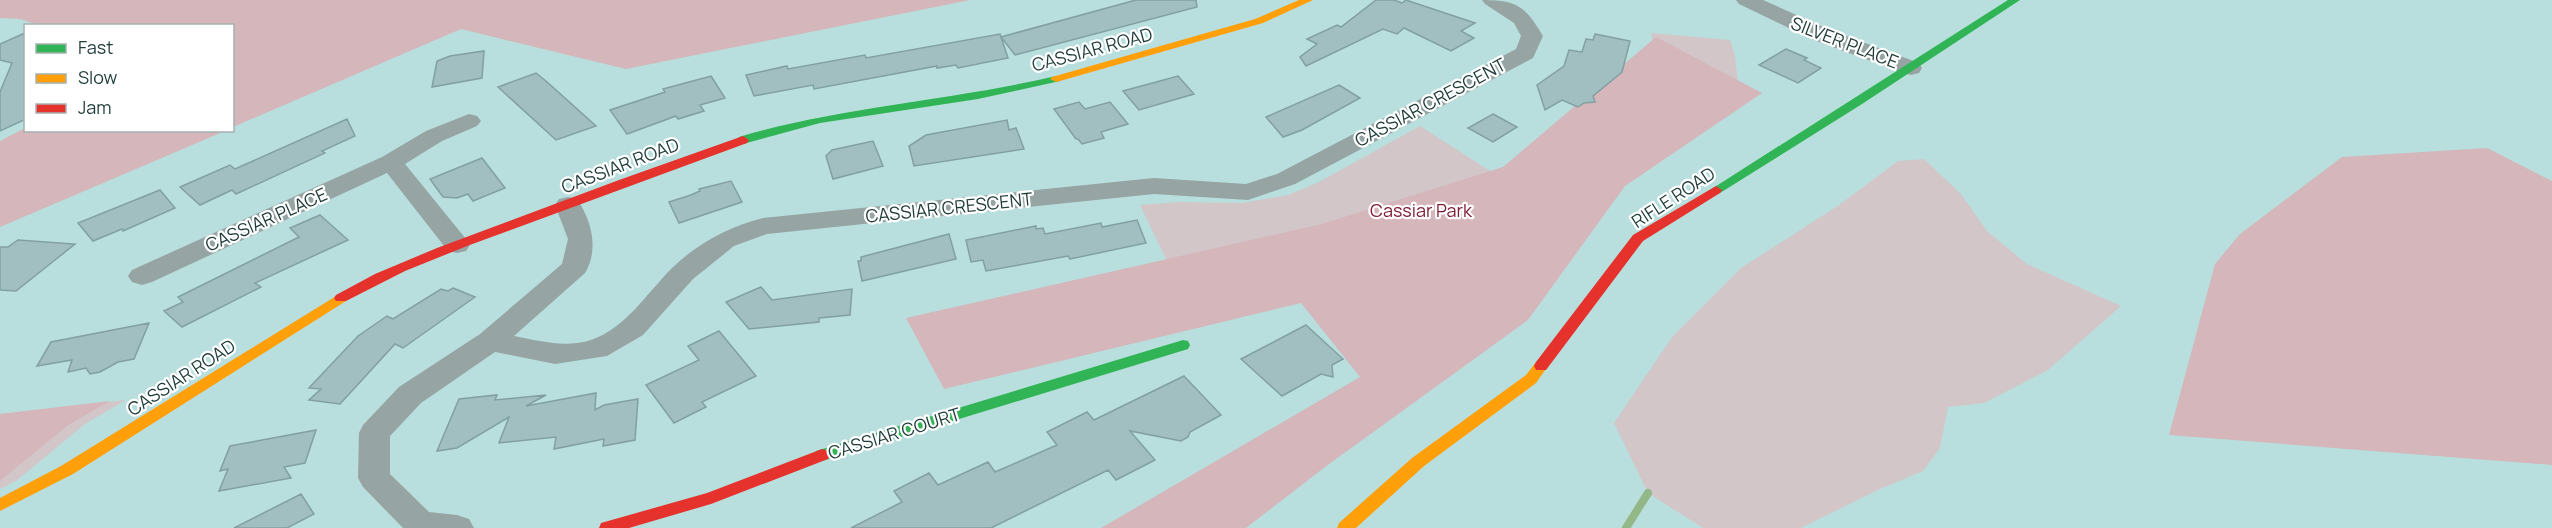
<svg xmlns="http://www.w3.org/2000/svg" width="2552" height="528" viewBox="0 0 2552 528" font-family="Manrope,sans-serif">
	<rect width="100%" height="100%" fill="#b8dfdd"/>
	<path fill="#d2c6c8" d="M1651 33 1730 40 1735 56 1740 102 1384 270 1199 328 1140 205 1178 202 1242 203 1288 195 1317 183 1420 126 1518 189 1665 92Z
		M1924 159 1961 194 1987 231 2027 264 2121 306 2048 370 1984 403 1948 407 1940 448 1923 471 1880 489 1801 528H1703L1648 493 1614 423 1672 337 1741 268 1839 205 1898 161Z
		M126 400 85 424 16 481 0 489V414Z"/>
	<path fill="#d4b6bb" d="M0 0H970L626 69 461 29 233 127 232 26 38 25 20 19 0 18Z
		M1656 37 1762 93 1625 186 1528 320 1325 467 1246 528H1101L1360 377 1301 303 944 389 906 318 1322 224 1503 167Z
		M25 128 26 130 225 131 0 227V141Z
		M2487 148 2552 181V465L2169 435 2215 264 2240 234 2342 157Z
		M110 401 68 425 0 481V414Z"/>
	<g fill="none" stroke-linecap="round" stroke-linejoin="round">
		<path stroke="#92b887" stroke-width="8" d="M1626 528 1648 493"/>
	</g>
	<path fill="#a1bfc0" stroke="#82a0a1" stroke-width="1.5" d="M1136 0H1196L1197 7 1015 55 1001 37Z
		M1376 0H1394L1402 3 1406 0 1475 23 1461 31 1474 38 1451 51 1404 28 1397 34 1383 29 1306 66 1300 57 1317 44 1307 39 1337 25 1341 27Z
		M25 33 26 119 0 131V92L12 63 0 60V44Z
		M1000 34 1008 58 958 68 956 65 937 68V66L814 89 813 85 754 96 746 75 787 66 788 69 865 55 866 58Z
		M1595 34 1630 41 1622 72 1593 96 1595 102 1584 103 1578 107 1562 100 1545 110 1537 85 1564 66 1569 50 1582 52 1586 39 1593 40Z
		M1786 49 1807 58 1804 60 1821 68 1798 83 1759 65Z
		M484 51 482 78 432 87 437 61 450 56Z
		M536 73 546 81 596 126 556 140 498 87Z
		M711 76 725 98 700 105 704 111 678 119 676 116 627 134 610 110 665 92 663 89Z
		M1178 76 1194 94 1139 110 1123 91Z
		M1339 85 1360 98 1302 130 1283 137 1266 117Z
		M1079 102 1085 109 1110 102 1128 124 1101 132 1104 138 1082 144 1078 139H1076L1054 109Z
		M1493 114 1517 127 1493 142 1468 128Z
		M347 119 355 136 322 151 325 153 236 194 232 190 200 205 180 187 230 165 235 169Z
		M1007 120 1009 130 1016 128 1024 149 914 166 909 146 926 135Z
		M873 141 883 166 833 179 826 156 832 150Z
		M482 158 505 188 473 201 468 194 457 198 443 197 430 179Z
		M731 181 742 202 679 223 669 202 691 195 700 191 699 189Z
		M160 190 175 208 123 231 122 229 93 241 78 223Z
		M320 215 348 240 255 283 261 287 182 327 164 311 183 302 178 297 299 237 290 228Z
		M1137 220 1146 243 1070 259 1068 256 986 271 983 260 971 262 966 240 1036 226V229L1043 228 1045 234 1101 223 1102 227Z
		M949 234 956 259 862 281 858 261H861V257Z
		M18 240 75 244 16 291 0 290V247H8Z
		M761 287 772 300 852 289 850 315 819 318V322L749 329 726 302Z
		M453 288 475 297 403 348 395 344 340 404 309 400 321 389 309 388 358 336 387 316 393 319 441 289 448 291Z
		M149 323 134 359 118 362 100 372 90 374 86 368 68 372 72 360 37 366 51 342Z
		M1306 325 1343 359 1332 365 1333 377 1321 374 1282 396 1241 359Z
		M719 331 756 376 702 402 706 407 674 423 646 385 699 360 688 346Z
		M1184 376 1221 415 1190 432 1188 437 1181 441 1130 431 1155 460 1116 480 1108 470 991 528H851L902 502 894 491 929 473 938 485 988 462 995 472 1057 445 1047 432 1087 412 1094 420Z
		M596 393 595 410 604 405 638 399 635 440 603 446 604 439 554 449 556 437 499 443 509 417 457 448 437 451 459 399 497 395 495 400 546 395 526 406Z
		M316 430 305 463 284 467 291 478 219 491 228 469 220 471 230 446Z
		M301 494 314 514 287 528H234Z"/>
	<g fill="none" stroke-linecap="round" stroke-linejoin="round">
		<path fill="#96a4a4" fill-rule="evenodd" d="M1482 0C1517 0 1525 6 1543 36L1533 58 1295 184 1248 200 1154 194 767 234 734 246 693 279 643 335 607 356 555 364 495 352 421 403 390 436V474L429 512 457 515 469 519 474 528H403L363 487 358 478 359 433 363 425 399 387 480 334 562 264 568 239 555 205 559 199 568 197 577 199C592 221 599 250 585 273L514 336C539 341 566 348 591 340 626 328 647 293 672 268 698 243 728 227 763 218L1154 178 1246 184 1277 174 1516 49 1521 36 1514 23 1485 4Z
			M1736 0H1763L1830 30 1919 63 1922 68 1919 73 1911 75 1903 73 1814 40 1739 4Z
			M469 114 477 116 481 121 477 126 442 141 405 164 466 239 470 245 466 251 457 253 448 251 387 173 152 282 142 285 132 282 128 276 132 270 382 157 426 131Z"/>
		<path fill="#30b455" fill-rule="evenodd" d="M2008 0H2020L1862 104 1720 193 1716 194 1710 190Z
			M1056 76 1062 79 1060 81 978 99 820 123 743 144 737 140 739 137C843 106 951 101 1056 76Z
			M1183 340 1188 341 1190 345 1188 349 822 461 816 459 814 455 816 451Z"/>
		<path fill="#ff9f0a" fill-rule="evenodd" d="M1299 0H1313L1263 23 1060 81 1056 82 1050 79 1052 77 1255 19Z
			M341 293 346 295 348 298 346 301 73 474 0 511V498L61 466Z
			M1541 361 1546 362 1548 366 1536 383 1424 466 1356 528H1337L1339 523 1412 458 1526 375 1536 362Z"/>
		<path fill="#e5322d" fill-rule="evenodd" d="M743 136 749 140 747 143 467 246 405 271 346 301H336L334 298 336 295 375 274 437 248 619 180Z
			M1716 186 1722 190 1720 193 1643 241 1546 370H1536L1534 366 1536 362 1633 235Z
			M822 449 828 451 830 455 828 459 711 504 629 528H599L601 523 707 493Z"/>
	</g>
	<g text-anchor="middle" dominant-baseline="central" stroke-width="4.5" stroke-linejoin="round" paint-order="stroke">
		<g font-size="18" fill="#1f3c3a" stroke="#fff">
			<text transform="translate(1845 42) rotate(21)">SILVER PLACE</text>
			<text transform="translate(1092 49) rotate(-15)">CASSIAR ROAD</text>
			<text transform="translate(1430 102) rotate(-28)">CASSIAR CRESCENT</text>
			<text transform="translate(620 165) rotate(-21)">CASSIAR ROAD</text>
			<text transform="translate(1673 197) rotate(-33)">RIFLE ROAD</text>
			<text transform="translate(949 207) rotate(-6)">CASSIAR CRESCENT</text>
			<text transform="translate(266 219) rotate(-24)">CASSIAR PLACE</text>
			<text transform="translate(181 377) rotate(-33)">CASSIAR ROAD</text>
			<text transform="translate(894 433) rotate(-17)">CASSIAR COURT</text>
		</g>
		<g font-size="18" fill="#7e1b34" stroke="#fff">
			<text x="1421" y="210">Cassiar Park</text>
		</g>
	</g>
	<rect x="24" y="24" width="210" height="108" fill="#ffffff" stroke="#a5b1b0" stroke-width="1.5"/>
	<rect x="36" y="44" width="30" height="9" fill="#30b455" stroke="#a5b1b0" stroke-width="1.5"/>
	<text x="78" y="54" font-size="18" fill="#1f3c3a">Fast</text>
	<rect x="36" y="74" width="30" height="9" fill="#ff9f0a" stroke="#a5b1b0" stroke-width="1.5"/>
	<text x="78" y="84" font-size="18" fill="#1f3c3a">Slow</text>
	<rect x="36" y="104" width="30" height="9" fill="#e5322d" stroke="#a5b1b0" stroke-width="1.5"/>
	<text x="78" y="114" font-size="18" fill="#1f3c3a">Jam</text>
</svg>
